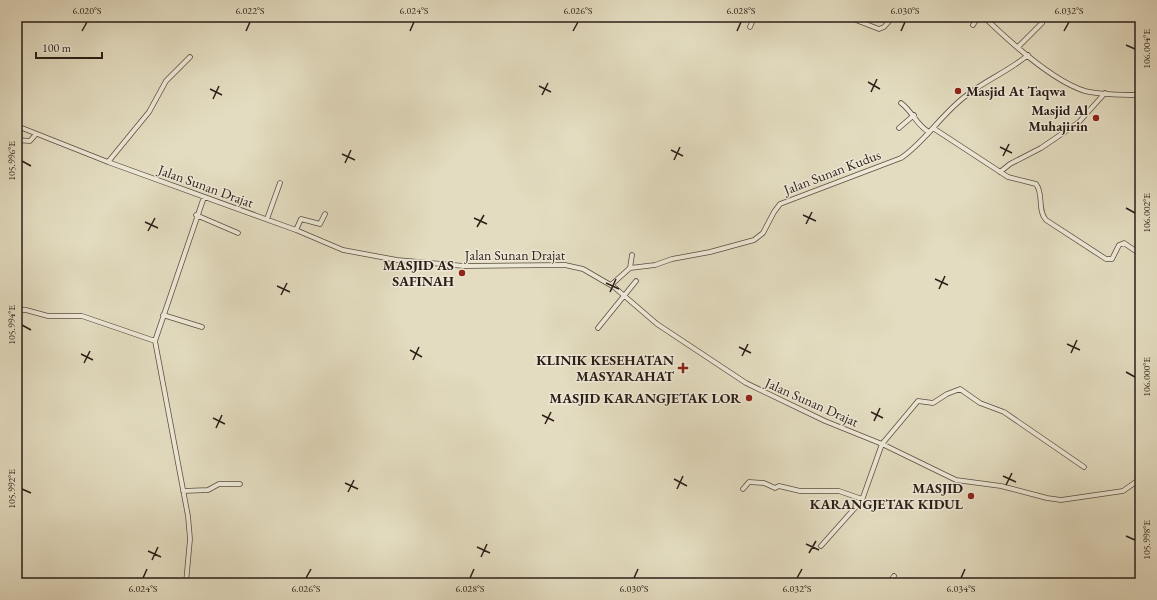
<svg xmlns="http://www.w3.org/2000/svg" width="1157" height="600" viewBox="0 0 1157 600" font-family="'EB Garamond',serif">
	<rect width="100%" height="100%" fill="#e3dcc0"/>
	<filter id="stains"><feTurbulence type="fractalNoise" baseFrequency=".005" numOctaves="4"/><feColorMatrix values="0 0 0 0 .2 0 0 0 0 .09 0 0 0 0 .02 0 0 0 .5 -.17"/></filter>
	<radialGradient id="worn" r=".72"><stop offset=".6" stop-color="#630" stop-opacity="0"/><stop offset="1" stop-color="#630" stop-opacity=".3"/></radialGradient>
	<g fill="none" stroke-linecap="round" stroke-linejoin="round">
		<g stroke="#594e42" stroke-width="5.5">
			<path id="minor" d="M848 17 879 29 884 27 893 17
				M984 17C1009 41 1052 81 1085 91 1102 95 1122 95 1140 95
				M968 18 970 17
				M973 25 978 17
				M750 27 754 17
				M1018 47 1042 23
				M901 103C913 112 917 126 929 132
				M17 126 108 162 296 230 343 250 397 260 464 266 565 265 583 269 614 287 657 324 746 383 825 421 882 444 956 480 1001 486 1047 498 1061 500 1123 491 1140 479
				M899 128 914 115
				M933 128 1008 177 1036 184C1044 194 1037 210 1046 220L1106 259H1112L1119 245 1124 243 1140 254
				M17 140 30 141 36 134
				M108 162 149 112 166 81 190 57
				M1000 172 1010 164 1041 148 1066 131 1079 122 1105 93
				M196 215 238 233
				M267 219 280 183
				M296 230 301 219 320 224 325 214
				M630 268 632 255
				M611 285 630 268 655 265 672 259 710 252 754 240 763 233 774 212 780 204 901 158C926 141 942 113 967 95 986 80 1009 71 1028 55
				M17 310H26L48 316H82L155 341
				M163 315 202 327
				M598 328 636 281
				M743 489 749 482 764 483 775 488 779 486 800 491H839L862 499
				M183 491 208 490 219 484H240
				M821 546 862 500 882 444 918 401 933 403 947 394 960 389 980 403 1004 412 1084 467
				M186 583 190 539 188 516 155 341 204 197
				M889 583 894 576"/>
		</g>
		<use href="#minor" stroke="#ede8d6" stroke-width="4"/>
	</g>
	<path fill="none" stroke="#2b1e18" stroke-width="1.5" d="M82 31 87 22M246 31 250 22M410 31 414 22M573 31 578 22M737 31 741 22M901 31 905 22M1064 31 1069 22M1126 45 1135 49M868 82 880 89M539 86 551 92M210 89 222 95M871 92 877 79M542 95 548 83M213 99 219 86M1000 147 1012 153M671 150 683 156M342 154 355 160M1003 156 1009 144M674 160 680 147M22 161 31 166M345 163 351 150M1126 208 1135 213M803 215 816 221M474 218 487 224M145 222 158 228M806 224 812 212M477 227 484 215M148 231 155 218M935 279 948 285M606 283 619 289M277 286 290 292M939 289 945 276M610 292 616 279M281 295 287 283M22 325 31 330M1067 344 1080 350M739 347 751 353M410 350 422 357M1071 353 1077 340M81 354 93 360M742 356 748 344M413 360 419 347M84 363 90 351M1126 372 1135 377M871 412 883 418M542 415 554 421M213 418 225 424M874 421 880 408M545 424 551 412M216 428 222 415M1003 476 1016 482M674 479 687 486M345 483 358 489M1006 485 1012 473M22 489 31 493M677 489 683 476M348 492 354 480M1126 536 1135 540M806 544 819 550M477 547 490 553M148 551 161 557M809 553 816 541M481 557 487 544M152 560 158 547M143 578 147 569M306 578 311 569M470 578 474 569M634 578 638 569M797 578 802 569M961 578 965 569"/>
	<g fill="#8f2418" stroke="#ede8d6" stroke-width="1.5">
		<circle cx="958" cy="91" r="4"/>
		<circle cx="1096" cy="118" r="4"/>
		<circle cx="462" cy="273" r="4"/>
		<path d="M681 362h4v4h4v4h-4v4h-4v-4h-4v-4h4z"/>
		<circle cx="749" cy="398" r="4"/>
		<circle cx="971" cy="496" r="4"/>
	</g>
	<g text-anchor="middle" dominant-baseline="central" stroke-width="3" stroke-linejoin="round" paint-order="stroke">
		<g font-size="14" font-weight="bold" fill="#2b1e18" stroke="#ede8d6" text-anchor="end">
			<text x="966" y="91" text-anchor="start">Masjid At Taqwa</text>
			<text x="1088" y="110">Masjid Al<tspan x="1088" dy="16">Muhajirin</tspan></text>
			<text x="454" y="265">MASJID AS<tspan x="454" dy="16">SAFINAH</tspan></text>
			<text x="674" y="360">KLINIK KESEHATAN<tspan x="674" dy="16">MASYARAHAT</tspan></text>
			<text x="741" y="398">MASJID KARANGJETAK LOR</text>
			<text x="963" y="488">MASJID<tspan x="963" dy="16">KARANGJETAK KIDUL</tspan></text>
		</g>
		<g font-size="14" fill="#2b1e18" stroke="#ede8d6">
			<text transform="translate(832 172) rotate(-21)">Jalan Sunan Kudus</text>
			<text transform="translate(206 186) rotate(20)">Jalan Sunan Drajat</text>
			<text x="515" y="255">Jalan Sunan Drajat</text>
			<text transform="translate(812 402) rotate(24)">Jalan Sunan Drajat</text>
		</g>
	</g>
	<rect width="1157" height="600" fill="none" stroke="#e3dcc0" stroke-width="44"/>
	<path d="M36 52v6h66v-6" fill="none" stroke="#2b1e18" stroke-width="2"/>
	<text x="42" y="52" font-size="12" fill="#2b1e18" stroke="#ede8d6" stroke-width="3" paint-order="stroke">100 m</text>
	<rect x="22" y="22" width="1113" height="556" fill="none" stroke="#2b1e18" stroke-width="1.5"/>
	<g font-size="10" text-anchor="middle" fill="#2b1e18">
		<text x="87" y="14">6.020°S</text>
		<text x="250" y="14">6.022°S</text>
		<text x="414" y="14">6.024°S</text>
		<text x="578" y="14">6.026°S</text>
		<text x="741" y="14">6.028°S</text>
		<text x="905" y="14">6.030°S</text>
		<text x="1069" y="14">6.032°S</text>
		<text transform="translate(1146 49) rotate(-90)" y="4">106.004°E</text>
		<text transform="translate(11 161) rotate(-90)" y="4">105.996°E</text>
		<text transform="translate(1146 213) rotate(-90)" y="4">106.002°E</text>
		<text transform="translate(11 325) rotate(-90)" y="4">105.994°E</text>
		<text transform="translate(1146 377) rotate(-90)" y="4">106.000°E</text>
		<text transform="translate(11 489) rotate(-90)" y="4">105.992°E</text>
		<text transform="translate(1146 540) rotate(-90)" y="4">105.998°E</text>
		<text x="143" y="592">6.024°S</text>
		<text x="306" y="592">6.026°S</text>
		<text x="470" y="592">6.028°S</text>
		<text x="634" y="592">6.030°S</text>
		<text x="797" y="592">6.032°S</text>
		<text x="961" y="592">6.034°S</text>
	</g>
	<rect width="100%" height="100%" filter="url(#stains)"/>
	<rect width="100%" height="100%" fill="url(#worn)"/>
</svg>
